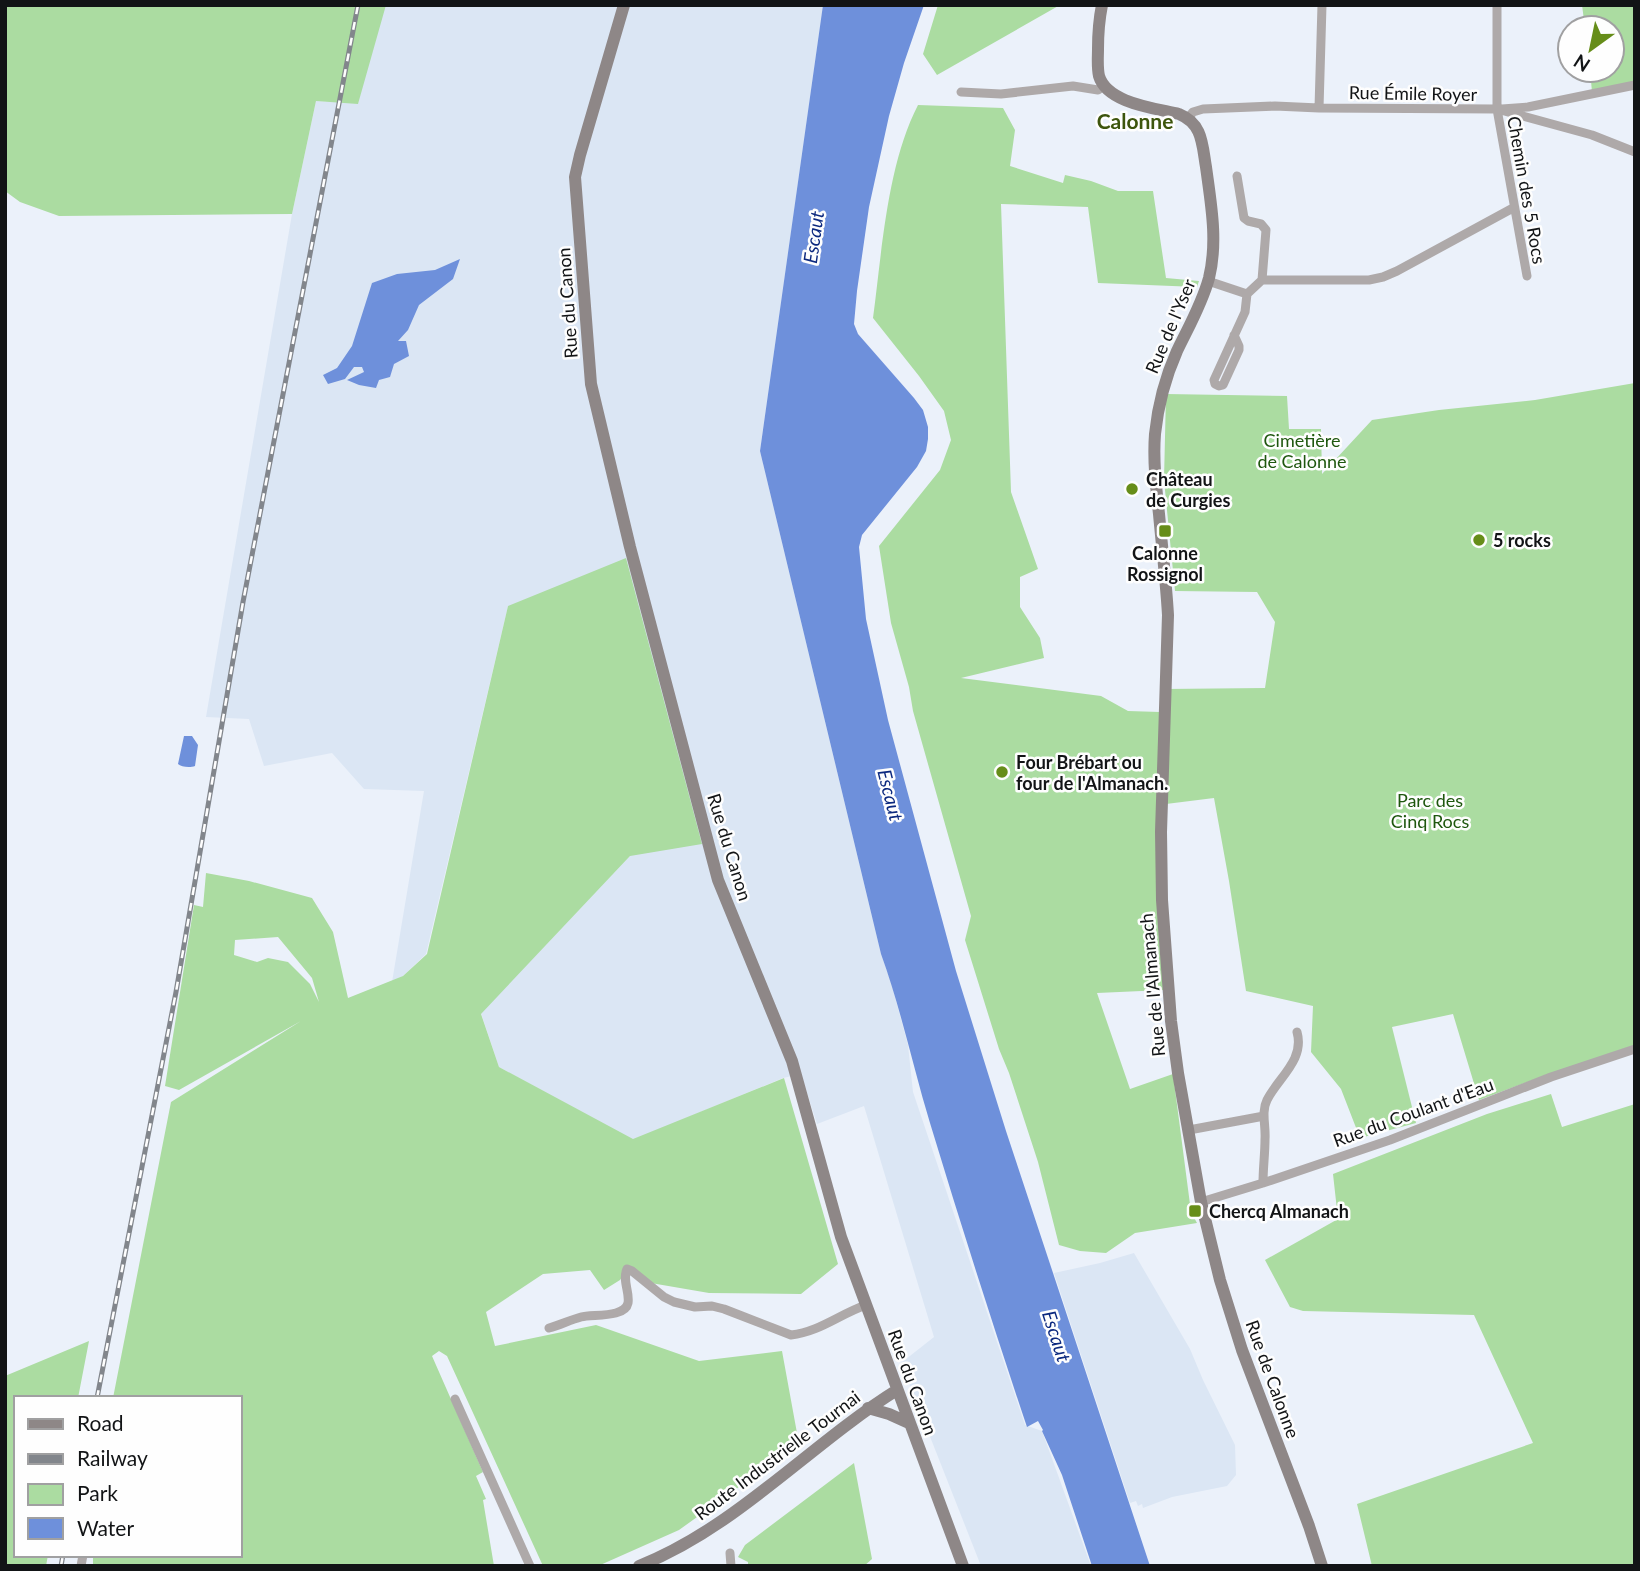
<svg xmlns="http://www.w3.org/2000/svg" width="1640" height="1571" viewBox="0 0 1640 1571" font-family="Lato,sans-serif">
	<rect width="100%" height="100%" fill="#ebf1fa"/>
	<path fill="#dbe6f4" d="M383 5H823L760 451 881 954 891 982 908 1045 913 1092 1025 1425 1042 1431 1091 1566H981L901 1363 934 1337 864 1106 817 1124 801 1074 783 1078 633 1140 499 1067 481 1013 630 856 508 606 426 954 403 976 392 982 424 791 364 789 332 753 264 766 249 719 206 717 292 214 316 101 358 103Z
		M1134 1253 1190 1349 1203 1380 1235 1445 1236 1475 1227 1486 1172 1497 1143 1508 1142 1504 1138 1506 1136 1501 1130 1503 1054 1273 1100 1263Z"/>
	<path fill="#abdca1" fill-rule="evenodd" d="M5 5H386L358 104 316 101 292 214 59 216 20 202 5 191Z
		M938 5H1060L937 75 923 54Z
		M1582 5H1635V85L1592 92 1590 70H1612V28H1585Z
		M918 105 1003 108 1015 130 1010 166 1063 183 1065 175 1091 181 1118 191H1153L1166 278 1199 281 1197 287 1098 283 1088 207 1001 204 1011 492 1038 569 1020 577V607L1040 638 1044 658 961 678 1101 696 1128 711 1160 712 1164 990 1097 993 1130 1089 1173 1074 1191 1212 1197 1223 1135 1233 1106 1253 1080 1251 1059 1245 1038 1162 1009 1073 999 1049 965 940 971 916 913 711 909 687 891 623 879 546 940 470 951 440 944 411 919 376 873 318C882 251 887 165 918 105Z
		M1635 383V1045L1549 1074 1479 1100 1453 1014 1392 1027 1416 1123 1360 1138 1341 1089 1311 1052 1313 1006 1246 991 1229 881 1214 798 1166 804 1165 689 1265 688 1275 622 1257 592 1175 591 1164 480 1166 394 1287 396 1289 429H1321L1322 474 1372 420 1439 410 1535 400Z
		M626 558 702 844 630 856 481 1014 499 1067 633 1139 784 1078 838 1264 801 1294 709 1293 645 1282 627 1270 620 1280 604 1290 590 1270 543 1274 486 1312 495 1346 596 1325 699 1361 782 1351 799 1444 679 1530 598 1566H543L447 1356 439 1351 432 1356 483 1472 476 1476 486 1499 483 1500 494 1566H93V1555H240V1398H113L171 1102 301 1021 179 1090 165 1086 194 905 203 907 206 873 249 881 312 898 333 932 348 998 403 976 427 954 508 606ZM278 937 312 978 319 1002 310 984 288 962 268 958 257 962 234 955 235 940Z
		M1551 1094 1562 1127 1635 1104V1566H1372L1357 1504 1533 1443 1474 1315 1303 1311 1290 1307 1265 1260 1338 1219 1333 1174 1487 1114Z
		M89 1341 78 1398H16V1555H48L46 1566H5V1376Z
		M854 1463 872 1559 864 1566H748V1562L738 1557 745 1545Z"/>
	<path fill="#6e90db" d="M823 5H924L904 63 889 116 869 207 857 291 854 324 858 334 914 398 923 410 928 427V439L926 451 917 467 862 535 859 547 866 619 888 720 956 971 1006 1131 1150 1566H1092L1062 1475 1042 1431 1043 1430 1038 1421 1027 1427C993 1326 961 1225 930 1123 913 1067 901 1009 881 954L760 451Z
		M460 259 453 279 419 305 408 330 398 341H406L409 356 394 364 390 377 379 380 376 388 359 385 347 380 364 372 362 367H354L345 379 328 384 323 375 337 368 352 346 372 283 397 274 435 270Z
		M184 736H192L198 745 195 766C190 768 181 767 178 764Z"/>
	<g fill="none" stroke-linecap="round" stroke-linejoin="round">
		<path stroke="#aea9a9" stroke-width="9" d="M1497 5V109L1527 276
			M961 92 1001 94 1073 86 1098 90 1104 86
			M1319 108 1322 5
			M1502 109 1528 107 1635 85
			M1188 118 1193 112 1203 109 1275 106 1319 108 1497 109 1592 135 1635 152
			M1237 176 1244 218 1248 221 1261 224 1266 230 1262 280
			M1208 281 1247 294 1262 280H1369L1383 277 1397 271 1513 208
			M1234 335 1239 346V350L1223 385 1219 386 1215 384 1214 380 1245 312 1247 294
			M1189 1130 1264 1116
			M1263 1183C1263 1168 1265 1154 1265 1139 1266 1126 1261 1112 1267 1100 1278 1078 1305 1060 1297 1032
			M1201 1202 1263 1183 1390 1140 1551 1077 1635 1049
			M549 1328C560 1325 570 1320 581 1317 593 1314 625 1318 628 1303 630 1292 622 1281 627 1269L632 1271 664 1297 674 1302 695 1307 712 1306 724 1309 791 1335C819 1332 840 1314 866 1305
			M455 1399 530 1566
			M730 1553 731 1566
			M81 1566 83 1555"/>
		<path stroke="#8e8787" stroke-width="12" d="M624 5 580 155 575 177 591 384 630 547 718 880 792 1061 841 1237 963 1566
			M1102 5C1099 20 1098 34 1098 49 1098 57 1097 67 1099 76 1107 103 1154 108 1179 114 1203 124 1202 144 1206 167 1211 204 1218 241 1209 278 1202 304 1188 328 1177 351 1165 378 1158 405 1155 434 1153 460 1156 487 1159 514 1162 547 1166 581 1168 615L1161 832 1162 900 1171 1021 1178 1073 1201 1202 1220 1280 1242 1350 1309 1526 1322 1566
			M868 1408 889 1414 909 1423
			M639 1566C737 1527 809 1445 897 1390"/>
		<g stroke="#82868c" stroke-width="5">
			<path id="rail" d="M97 1398 176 992 243 602 358 5
				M61 1566 63 1555"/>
		</g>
		<use href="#rail" stroke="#fefefe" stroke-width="2.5" stroke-dasharray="8" stroke-linecap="butt"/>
	</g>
	<g fill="#668d19" stroke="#fefefe" stroke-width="2.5">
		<circle cx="1132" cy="489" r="7"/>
		<rect x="1158" y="524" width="14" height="14" rx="3.5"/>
		<circle cx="1479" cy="540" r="7"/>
		<circle cx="1002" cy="772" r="7"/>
		<rect x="1188" y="1204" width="14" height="14" rx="3.5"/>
	</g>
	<g text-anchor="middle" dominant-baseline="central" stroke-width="5" stroke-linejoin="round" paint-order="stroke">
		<g font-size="18" fill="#121416" stroke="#fefefe">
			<text transform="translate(1413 93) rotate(1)">Rue Émile Royer</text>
			<text transform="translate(1527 190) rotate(80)">Chemin des 5 Rocs</text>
			<text transform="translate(567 303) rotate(-94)">Rue du Canon</text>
			<text transform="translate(1170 326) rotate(-67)">Rue de l'Yser</text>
			<text transform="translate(730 847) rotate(73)">Rue du Canon</text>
			<text transform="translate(1152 985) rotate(-95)">Rue de l'Almanach</text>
			<text transform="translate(1413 1112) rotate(-20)">Rue du Coulant d'Eau</text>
			<text transform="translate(1273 1379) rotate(70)">Rue de Calonne</text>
			<text transform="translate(913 1382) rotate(70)">Rue du Canon</text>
			<text transform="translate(777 1455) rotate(-37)">Route Industrielle Tournai</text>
		</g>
		<g font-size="18" fill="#1e570e" stroke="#fefefe">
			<text x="1302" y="440">Cimetière<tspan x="1302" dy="21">de Calonne</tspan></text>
			<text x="1430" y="800">Parc des<tspan x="1430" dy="21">Cinq Rocs</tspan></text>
		</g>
		<g font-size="18" font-weight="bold" fill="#121416" stroke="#fefefe" text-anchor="start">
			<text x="1146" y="479">Château<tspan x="1146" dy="21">de Curgies</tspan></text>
			<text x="1493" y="540">5 rocks</text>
			<text x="1165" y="553" text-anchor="middle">Calonne<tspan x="1165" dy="21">Rossignol</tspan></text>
			<text x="1016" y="762">Four Brébart ou<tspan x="1016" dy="21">four de l'Almanach.</tspan></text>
			<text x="1209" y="1211">Chercq Almanach</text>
		</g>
		<g font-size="19" font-style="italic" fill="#0c297f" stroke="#fefefe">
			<text transform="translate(813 237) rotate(-82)">Escaut</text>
			<text transform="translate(891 795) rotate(76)">Escaut</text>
			<text transform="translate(1057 1336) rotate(72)">Escaut</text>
		</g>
		<g font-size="21" font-weight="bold" fill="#3d550d" stroke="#fefefe">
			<text x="1135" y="120">Calonne</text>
		</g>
	</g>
	<rect width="1640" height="1571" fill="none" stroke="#121416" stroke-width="14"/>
	<rect x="14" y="1396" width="228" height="161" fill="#fefefe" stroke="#a0a0a1" stroke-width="2"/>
	<rect x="28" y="1419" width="35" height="10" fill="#8e8787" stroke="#a0a0a1" stroke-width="2"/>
	<text x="77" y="1431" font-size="21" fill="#121416">Road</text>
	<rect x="28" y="1454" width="35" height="10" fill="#82868c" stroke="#a0a0a1" stroke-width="2"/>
	<text x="77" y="1466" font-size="21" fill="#121416">Railway</text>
	<rect x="28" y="1484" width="35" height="21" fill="#abdca1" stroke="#a0a0a1" stroke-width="2"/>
	<text x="77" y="1501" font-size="21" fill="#121416">Park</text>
	<rect x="28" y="1518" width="35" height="21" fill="#6e90db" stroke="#a0a0a1" stroke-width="2"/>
	<text x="77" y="1536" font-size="21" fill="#121416">Water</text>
	<g transform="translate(1591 49) rotate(213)"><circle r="33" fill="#fefefe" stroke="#a0a0a1" stroke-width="2"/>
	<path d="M0-5L12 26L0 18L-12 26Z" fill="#668d19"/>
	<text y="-10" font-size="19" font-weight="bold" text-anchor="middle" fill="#121416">N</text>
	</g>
</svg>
